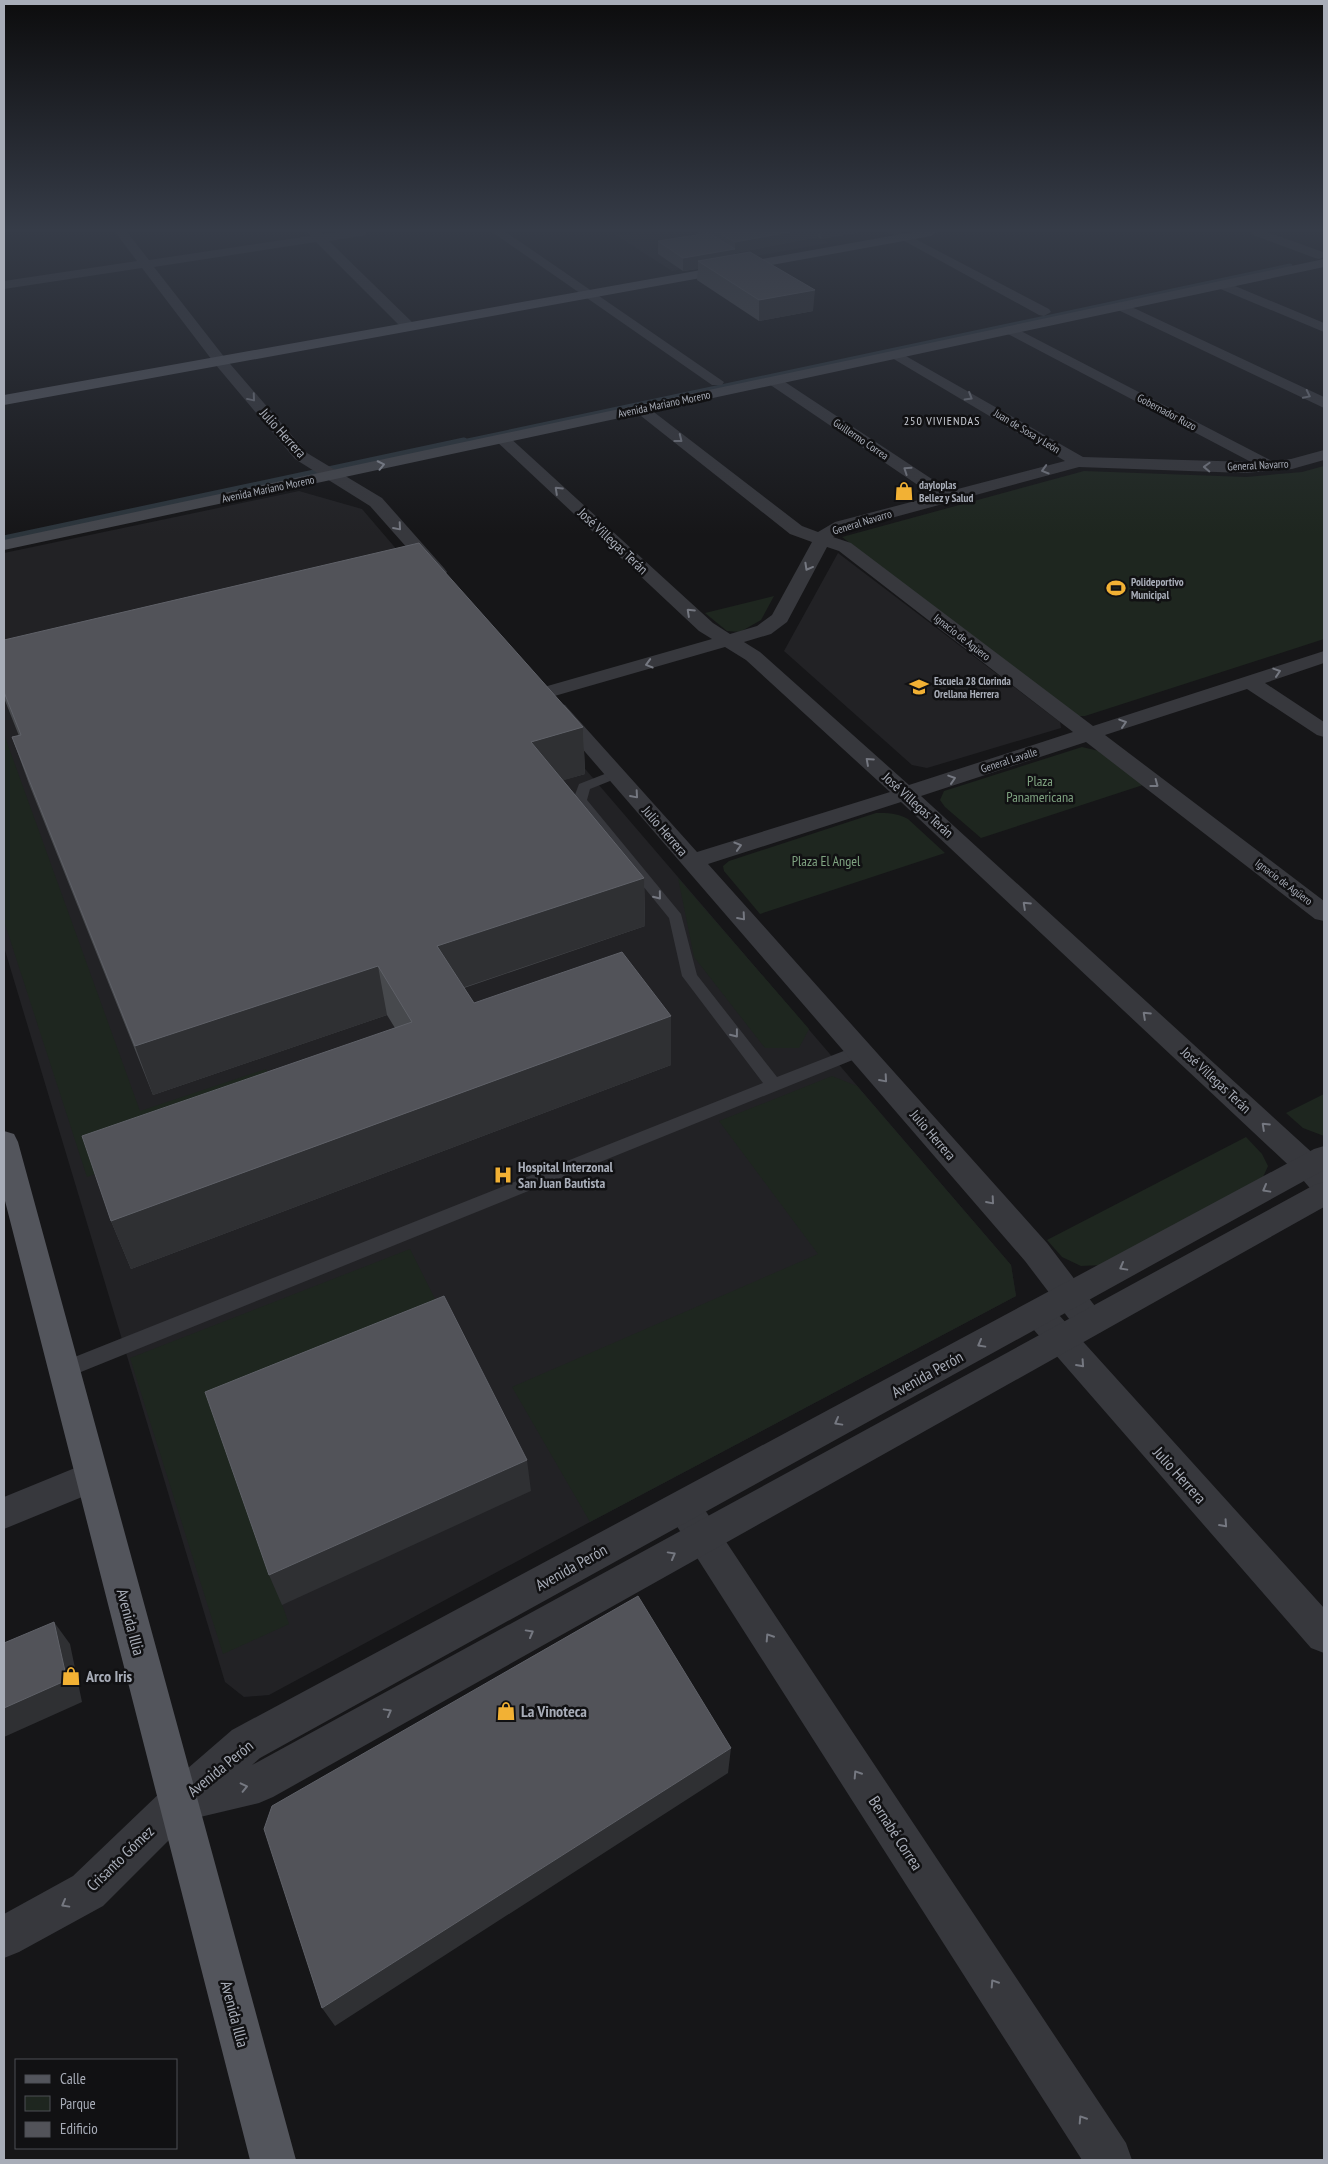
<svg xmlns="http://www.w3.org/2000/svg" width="1328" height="2164" viewBox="0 0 1328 2164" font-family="'PT Sans Narrow',sans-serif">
	<rect width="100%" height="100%" fill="#161618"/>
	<path fill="#222225" d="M639 232H808L829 243 672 271 616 235Z
		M299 491 362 509 1011 1265 1016 1296 590 1522 269 1695 244 1697 225 1682 4 947V553Z
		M838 553 1060 722 1061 728 927 768 912 765 784 651Z"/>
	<path fill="#1e261f" d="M1324 466V639L1085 716H1075L842 537 1084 471 1246 477 1302 472Z
		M774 596 761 620 740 632 727 631 705 613Z
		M4 734 140 1111 266 1069 284 1107 87 1177 4 921Z
		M1082 747 1099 751 1143 785 981 838 945 807 940 800 944 791Z
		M876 813C888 813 897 813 908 819L945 853 760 914 724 871 723 866 729 861Z
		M678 878 809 1029 799 1048H765L694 957Z
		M832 1076 857 1086 1011 1265 1016 1296 590 1522 512 1387 818 1254 719 1121Z
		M1324 1094V1136L1303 1128 1286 1113Z
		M1246 1137 1262 1154 1268 1166 1263 1177 1102 1265 1081 1266 1062 1257 1047 1240Z
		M410 1249 450 1329 219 1424 289 1624 223 1654 130 1358Z"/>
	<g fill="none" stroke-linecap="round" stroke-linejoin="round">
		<path stroke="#2c353c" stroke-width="5" d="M458 443 1290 266"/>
		<path stroke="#2c353c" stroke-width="7" d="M4 539 464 441"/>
		<path fill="#37383d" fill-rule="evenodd" d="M615 770 621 774 620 777 590 789 587 800 681 914 697 975 777 1077 859 1045 865 1047 867 1051 865 1055 71 1376 64 1378 57 1376 54 1370 57 1364 763 1083 682 976 669 918 573 800 579 784Z"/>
		<path fill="#37383d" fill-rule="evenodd" d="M115 232H127L149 260 310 236 307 232H320L322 234 339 232H367L365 235 361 236 329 241 413 323 415 326 413 329H403L316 242 154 267 225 358 307 453 382 498 444 568 447 572 444 576 438 578 432 576 370 506 295 459 215 364 142 268 4 289V281L137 261Z
			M492 232H506L724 382 722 385H712Z
			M888 232H902L1049 309 1051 312 1044 316 1039 315Z
			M1251 232H1267L1323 252 1324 257 1319 259 1315 258 1253 235Z
			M1223 281 1324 323V332L1218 288 1216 285 1218 282Z
			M1121 302 1324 397V408L1116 309 1114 306 1116 303Z
			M1011 326 1272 461 1291 459 1324 450V460L1292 469 1244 473 1079 467 847 530 833 537 851 543 1093 726 1324 651V663L1265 683 1324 722V737L1317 735 1247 689 1105 735 1324 901V921L1315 919 1086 742 921 796 1318 1158 1324 1165V1196L1314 1193 1298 1174 901 802 708 864 1047 1243 1101 1314 1106 1323 1101 1332 1090 1336 1079 1332 1025 1261 548 709 551 705 558 703 565 705 697 852 890 792 746 660 725 647 551 697 544 699 537 697 534 693 537 689 712 639 699 631 494 439 496 436H508L713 623 730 634 757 626 772 615 812 542 790 534 636 412 633 409 636 406H646L802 526 818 532 835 522 934 496 769 384 767 381 769 378H779L950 491 1065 461 892 358 890 355 892 352 897 351 1083 457 1251 462 1006 333 1004 330 1006 327ZM827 547 839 551 1073 732 909 785 760 652 744 642 771 634 787 622Z
			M1038 1300 1049 1304 1324 1608V1653L1311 1648 1027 1322 1022 1313 1027 1304Z
			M92 1461 104 1466 109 1477 104 1488 4 1529V1497Z
			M683 1490 695 1495 1126 2143 1132 2160H1082L671 1517 665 1506 671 1495Z
			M179 1782 193 1788 199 1802 193 1816 103 1906 19 1952 4 1958V1914L73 1876 165 1788Z"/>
		<path fill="#37383d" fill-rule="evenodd" d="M1324 1146V1170L260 1758 252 1765 1314 1185 1324 1182V1207L273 1797 259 1803 179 1822 165 1816 159 1802 165 1788 232 1730 1314 1149Z"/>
		<path fill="#45474d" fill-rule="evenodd" d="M1324 259V267L4 550V540Z"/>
		<path fill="#53555c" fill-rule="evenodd" d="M913 232H937L931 236 4 405V395Z
			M4 1131 14 1134 18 1142 296 2160H250L4 1197Z"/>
	</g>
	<path fill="#47494d" d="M697 232H861L821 239 818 237 735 253V254L813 311 759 321 697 280 698 269 683 271 658 254V241L702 234Z
		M4 640 583 727 585 774 563 780 644 878 645 926 464 988 474 1003 671 1065 131 1269 111 1221 395 1028 387 1015 153 1095 29 784 12 737 19 736 4 698Z"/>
	<path fill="#2f3033" d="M790 232H819L818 237 735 253V262L698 261V269L683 271V258L735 249V242Z
		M822 232H861L821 239Z
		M815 290 813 311 759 321V300Z
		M583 727 585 774 534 789 531 742Z
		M644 878 645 926 444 994 437 946Z
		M378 966 387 1015 153 1095 135 1046Z
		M671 1016V1065L131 1269 111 1221Z
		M527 1460 531 1491 282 1605 269 1575Z
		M54 1622 70 1644 82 1702 4 1737V1708Z
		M731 1748 728 1773 335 2026 322 2008Z"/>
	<path fill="#525359" stroke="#5f6168" d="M717 232H790L735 242Z
		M709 233 735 249 683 258 658 241Z
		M750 252 815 290 759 300 698 261Z
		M419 543 583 727 531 742 644 878 437 946 474 1003 622 952 671 1016 111 1221 82 1136 412 1022 378 966 135 1046 12 737 21 735 4 692V640Z
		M444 1296 527 1460 269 1575 205 1392Z
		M638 1596 731 1748 322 2008 264 1829 272 1806Z
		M54 1622 67 1680 4 1708V1643Z"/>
	<defs><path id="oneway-chevron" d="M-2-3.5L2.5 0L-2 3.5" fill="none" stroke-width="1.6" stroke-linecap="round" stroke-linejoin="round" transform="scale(1.25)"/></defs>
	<g stroke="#757881">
		<use href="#oneway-chevron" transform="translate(1307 395) rotate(26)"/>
		<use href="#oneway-chevron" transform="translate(969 397) rotate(31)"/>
		<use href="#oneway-chevron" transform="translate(252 398) rotate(50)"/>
		<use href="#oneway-chevron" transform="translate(679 439) rotate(38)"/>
		<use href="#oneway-chevron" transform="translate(1207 467) rotate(-178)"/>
		<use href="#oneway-chevron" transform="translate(907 470) rotate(-146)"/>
		<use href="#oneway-chevron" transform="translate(1045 470) rotate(164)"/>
		<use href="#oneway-chevron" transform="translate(558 490) rotate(-137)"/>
		<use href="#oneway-chevron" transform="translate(398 527) rotate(49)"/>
		<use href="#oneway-chevron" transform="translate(808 567) rotate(119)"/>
		<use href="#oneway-chevron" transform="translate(690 612) rotate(-137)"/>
		<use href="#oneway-chevron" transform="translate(649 664) rotate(164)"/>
		<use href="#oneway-chevron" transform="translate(1277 672) rotate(-18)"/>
		<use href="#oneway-chevron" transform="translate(1123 723) rotate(-18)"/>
		<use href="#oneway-chevron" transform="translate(869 761) rotate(-138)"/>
		<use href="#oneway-chevron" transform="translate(952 779) rotate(-18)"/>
		<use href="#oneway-chevron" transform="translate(1155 784) rotate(37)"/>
		<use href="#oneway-chevron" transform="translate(635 795) rotate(49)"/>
		<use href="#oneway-chevron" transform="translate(738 846) rotate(-17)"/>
		<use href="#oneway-chevron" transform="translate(658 896) rotate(51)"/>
		<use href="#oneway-chevron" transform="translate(1026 905) rotate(-137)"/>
		<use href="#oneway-chevron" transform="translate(742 917) rotate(49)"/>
		<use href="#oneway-chevron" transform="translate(1146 1015) rotate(-137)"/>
		<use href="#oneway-chevron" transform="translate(735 1034) rotate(52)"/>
		<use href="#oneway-chevron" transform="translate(884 1079) rotate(49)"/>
		<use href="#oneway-chevron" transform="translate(1265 1126) rotate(-137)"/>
		<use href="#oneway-chevron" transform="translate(1266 1189) rotate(151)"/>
		<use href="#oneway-chevron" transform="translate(991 1201) rotate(49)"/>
		<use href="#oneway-chevron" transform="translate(1123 1267) rotate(151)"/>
		<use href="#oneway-chevron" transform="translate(981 1344) rotate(151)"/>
		<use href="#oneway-chevron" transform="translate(1081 1364) rotate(48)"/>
		<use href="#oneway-chevron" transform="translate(838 1422) rotate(151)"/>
		<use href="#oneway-chevron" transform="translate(1224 1524) rotate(48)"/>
		<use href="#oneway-chevron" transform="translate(672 1555) rotate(-29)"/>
		<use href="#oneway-chevron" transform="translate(530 1633) rotate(-29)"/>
		<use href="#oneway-chevron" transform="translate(769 1637) rotate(-123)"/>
		<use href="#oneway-chevron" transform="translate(388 1712) rotate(-29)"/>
		<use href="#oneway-chevron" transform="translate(857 1774) rotate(-123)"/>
		<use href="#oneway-chevron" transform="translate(244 1787) rotate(-13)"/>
		<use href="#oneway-chevron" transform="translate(65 1904) rotate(151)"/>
		<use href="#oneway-chevron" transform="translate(994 1983) rotate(-123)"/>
		<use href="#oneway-chevron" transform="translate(1082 2119) rotate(-123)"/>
	</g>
	<use stroke="#858993" href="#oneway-chevron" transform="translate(381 465) rotate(-12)"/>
	<linearGradient id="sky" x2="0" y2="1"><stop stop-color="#0c0c0d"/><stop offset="0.43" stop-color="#363c48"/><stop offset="1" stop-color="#363c48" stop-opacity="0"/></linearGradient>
	<rect width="1328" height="535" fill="url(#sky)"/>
	<defs>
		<g id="shop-bare" transform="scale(1.5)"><path d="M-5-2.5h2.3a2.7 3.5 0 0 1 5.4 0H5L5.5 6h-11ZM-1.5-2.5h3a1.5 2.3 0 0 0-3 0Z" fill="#f2b134" stroke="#111113" stroke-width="2.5" paint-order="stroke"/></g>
		<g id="stadium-bare" transform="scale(1.5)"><path d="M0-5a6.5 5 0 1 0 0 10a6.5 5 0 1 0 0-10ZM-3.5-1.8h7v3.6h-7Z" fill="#f2b134" stroke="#111113" stroke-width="2.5" paint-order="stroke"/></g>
		<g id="school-bare" transform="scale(1.5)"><path d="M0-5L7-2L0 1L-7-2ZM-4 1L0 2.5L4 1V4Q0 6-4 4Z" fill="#f2b134" stroke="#111113" stroke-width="2.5" paint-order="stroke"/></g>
		<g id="hospital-bare" transform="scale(1.5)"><path d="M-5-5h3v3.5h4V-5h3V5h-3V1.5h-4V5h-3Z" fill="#f2b134" stroke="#111113" stroke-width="2.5" paint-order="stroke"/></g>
	</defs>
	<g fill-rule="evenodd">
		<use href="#shop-bare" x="904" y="491"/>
		<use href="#stadium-bare" x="1116" y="588"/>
		<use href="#school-bare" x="919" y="687"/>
		<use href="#hospital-bare" x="503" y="1175"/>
		<use href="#shop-bare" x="71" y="1676"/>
		<use href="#shop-bare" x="506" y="1711"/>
	</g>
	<g text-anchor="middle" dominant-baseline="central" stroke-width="5" stroke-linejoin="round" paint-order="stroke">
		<g font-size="11" fill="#a8adb8" stroke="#111113">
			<text transform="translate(664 404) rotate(-12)">Avenida Mariano Moreno</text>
			<text transform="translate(1167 412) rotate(28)">Gobernador Ruzo</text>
			<text transform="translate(1027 431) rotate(31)">Juan de Sosa y León</text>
			<text transform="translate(861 439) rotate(34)">Guillermo Correa</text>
			<text transform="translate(1258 465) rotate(-3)">General Navarro</text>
			<text transform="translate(268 489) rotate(-12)">Avenida Mariano Moreno</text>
			<text transform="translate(862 522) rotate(-17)">General Navarro</text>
			<text transform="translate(962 637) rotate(38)">Ignacio de Agüero</text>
			<text transform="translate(1009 760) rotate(-18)">General Lavalle</text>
			<text transform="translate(1284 882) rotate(37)">Ignacio de Agüero</text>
		</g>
		<g font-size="11" font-weight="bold" fill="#a8adb8" stroke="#111113" text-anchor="start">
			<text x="919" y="485">dayloplas<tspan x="919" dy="13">Bellez y Salud</tspan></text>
			<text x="1131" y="582">Polideportivo<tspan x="1131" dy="13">Municipal</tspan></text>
			<text x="934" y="681">Escuela 28 Clorinda<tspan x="934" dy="13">Orellana Herrera</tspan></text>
		</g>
		<g font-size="12" letter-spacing="1" fill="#c9ccd4" stroke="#111113">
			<text x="942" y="420">250 VIVIENDAS</text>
		</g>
		<g font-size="14" fill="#a8adb8" stroke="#111113">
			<text transform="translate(283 433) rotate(48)">Julio Herrera</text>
			<text transform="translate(613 541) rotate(43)">José Villegas Terán</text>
			<text transform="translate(918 805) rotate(42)">José Villegas Terán</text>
			<text transform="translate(665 831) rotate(49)">Julio Herrera</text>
			<text transform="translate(1216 1080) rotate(43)">José Villegas Terán</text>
			<text transform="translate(933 1135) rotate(49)">Julio Herrera</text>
		</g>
		<g font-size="14" fill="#7fa381" stroke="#111113">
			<text x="1040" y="781">Plaza<tspan x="1040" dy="16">Panamericana</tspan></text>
			<text x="826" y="861">Plaza El Angel</text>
		</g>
		<g font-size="14" font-weight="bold" fill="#a8adb8" stroke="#111113" text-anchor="start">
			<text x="518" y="1167">Hospital Interzonal<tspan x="518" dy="16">San Juan Bautista</tspan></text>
		</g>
		<g font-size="16" fill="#a8adb8" stroke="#111113">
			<text transform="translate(927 1374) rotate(-29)">Avenida Perón</text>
			<text transform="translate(1180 1475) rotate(48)">Julio Herrera</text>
			<text transform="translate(571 1567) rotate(-29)">Avenida Perón</text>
			<text transform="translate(131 1622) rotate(75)">Avenida Illia</text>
			<text transform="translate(220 1768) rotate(-39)">Avenida Perón</text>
			<text transform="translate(896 1833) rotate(57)">Bernabé Correa</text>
			<text transform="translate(120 1858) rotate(-44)">Crisanto Gómez</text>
			<text transform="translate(235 2014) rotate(75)">Avenida Illia</text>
		</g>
		<g font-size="16" font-weight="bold" fill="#a8adb8" stroke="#111113" text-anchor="start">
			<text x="86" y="1676">Arco Iris</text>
			<text x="521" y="1711">La Vinoteca</text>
		</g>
	</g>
	<rect width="1328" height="2164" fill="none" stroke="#a8adb8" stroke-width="10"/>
	<rect x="15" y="2059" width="162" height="90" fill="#111113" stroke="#4d4f55"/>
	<rect x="25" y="2075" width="25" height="8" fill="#53555c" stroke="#4d4f55"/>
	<text x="60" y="2084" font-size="15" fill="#a8adb8">Calle</text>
	<rect x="25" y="2096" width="25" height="15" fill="#1e261f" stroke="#4d4f55"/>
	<text x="60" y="2109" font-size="15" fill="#a8adb8">Parque</text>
	<rect x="25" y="2122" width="25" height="15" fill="#525359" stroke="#4d4f55"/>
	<text x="60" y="2134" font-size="15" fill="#a8adb8">Edificio</text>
</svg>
